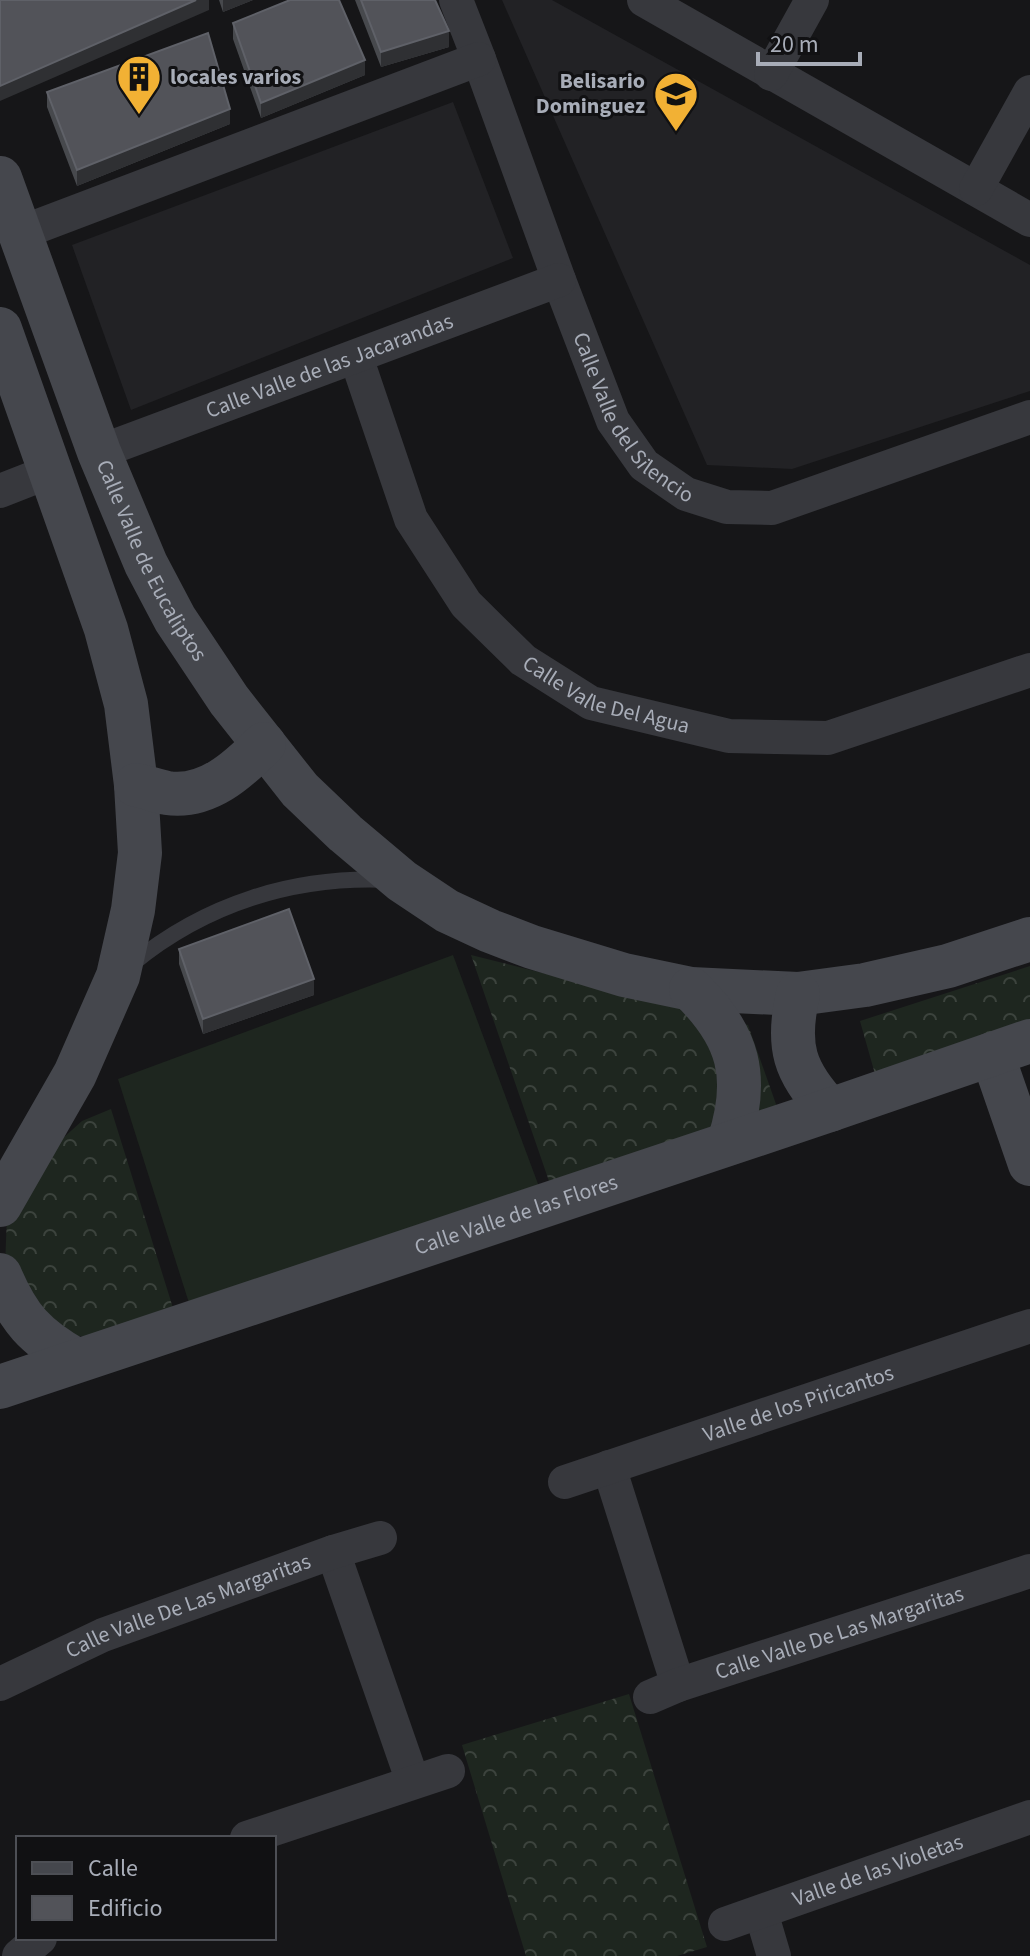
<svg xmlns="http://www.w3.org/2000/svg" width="1030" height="1956" viewBox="0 0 1030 1956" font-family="'Source Sans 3',sans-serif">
	<defs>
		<pattern id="forest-crowns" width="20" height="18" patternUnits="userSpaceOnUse" patternTransform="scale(2)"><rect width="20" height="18" fill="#1e261f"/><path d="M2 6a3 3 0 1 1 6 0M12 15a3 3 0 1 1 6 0" fill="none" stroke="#3c433d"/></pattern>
	</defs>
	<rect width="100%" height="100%" fill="#161618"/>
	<path fill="#222225" d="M502 0H552L1030 265V391L792 469 707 465Z
		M453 102 513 258 131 410 72 245Z"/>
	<path fill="#1e261f" d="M453 955 541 1192 189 1303 118 1079Z"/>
	<path fill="url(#forest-crowns)" d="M471 955 748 1025 777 1107 550 1184Z
		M1030 966V1019L875 1074 860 1021Z
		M111 1109 173 1308 94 1337 46 1334 5 1268 7 1215 62 1139 82 1121Z
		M629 1694 707 1947 677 1956H526L462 1745Z"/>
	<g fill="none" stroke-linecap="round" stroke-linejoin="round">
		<path stroke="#37383d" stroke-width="16" d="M132 964C205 904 293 876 388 880"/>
		<g stroke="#37383d" stroke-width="34">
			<path id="s1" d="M456 0 479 59 559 280 613 421 644 465 686 494 727 507 772 508 1030 417"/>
			<path d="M644 0 1030 220"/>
			<path d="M771 74 812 0"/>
			<path d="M976 189 1030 92"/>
			<path d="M20 233 479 59"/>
			<path id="s2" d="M356 357 411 519 466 604 523 660 591 703 729 736 828 738 1030 670"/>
			<path id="s3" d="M99 452 559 280"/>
			<path d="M0 491 51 471"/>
			<path d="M609 1467 678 1685"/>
			<path id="s4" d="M565 1482 1030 1326"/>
			<path d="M333 1552 413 1782"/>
			<path id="s5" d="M0 1684 103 1635 333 1552 380 1538"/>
			<path id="s6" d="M650 1697 678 1685 1030 1571"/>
			<path d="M247 1838 448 1771"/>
			<path d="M761 1912 774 1956"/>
			<path id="s7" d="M725 1924 1030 1817"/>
			<path d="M19 1956 40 1938"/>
		</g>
		<g stroke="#45474d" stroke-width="44">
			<path id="s8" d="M0 178 99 452 146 564 175 619 229 700 300 790 345 833 402 881 447 911 490 931 532 947 624 975 691 989 798 994 865 985 948 966 1030 939"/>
			<path d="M0 329 106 629 126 704 136 785 140 853 133 910 118 976 75 1074 0 1205"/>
			<path d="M136 785C146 787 157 791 167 793 207 799 238 770 264 744"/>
			<path d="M691 989C739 1036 750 1077 729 1142"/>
			<path d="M798 994C786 1046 794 1072 830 1110"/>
			<path d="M992 1054 1030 1164"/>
			<path d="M0 1275C18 1318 35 1337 76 1360"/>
			<path id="s9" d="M0 1387 830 1110 1030 1041"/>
		</g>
	</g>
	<path fill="#47494d" d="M219 0H253L223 12Z
		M355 0H435L449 47 381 67Z
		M233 23 365 75 261 118 233 39Z
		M47 92 230 124 77 186 47 107Z
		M179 949 314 995 203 1034 179 964Z"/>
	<path fill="#2f3033" d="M196 0H209V10L0 101V86Z
		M223 0H253L223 12Z
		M449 31V47L381 67V52Z
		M365 60V75L261 118V103Z
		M230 109V124L77 186V170Z
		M314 979V995L203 1034V1019Z"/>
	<path fill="#525359" stroke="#5f6168" stroke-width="2" d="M0 0H196L0 86Z
		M290 0H339L365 60 261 103 233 23Z
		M361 0H435L449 31 381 52Z
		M208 33 230 109 77 170 47 92Z
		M289 909 314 979 203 1019 179 949Z"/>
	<defs>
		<g id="building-pin" transform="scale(2.3)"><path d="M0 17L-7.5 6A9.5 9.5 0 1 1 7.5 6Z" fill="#f2b134" stroke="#111113"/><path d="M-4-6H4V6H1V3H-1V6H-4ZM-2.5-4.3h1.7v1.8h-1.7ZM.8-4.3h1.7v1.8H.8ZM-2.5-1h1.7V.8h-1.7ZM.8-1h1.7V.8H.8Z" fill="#111"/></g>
		<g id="school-pin" transform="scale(2.3)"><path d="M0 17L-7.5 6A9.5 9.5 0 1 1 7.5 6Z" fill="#f2b134" stroke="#111113"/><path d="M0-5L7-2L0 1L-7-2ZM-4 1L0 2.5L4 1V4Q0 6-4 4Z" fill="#111"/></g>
	</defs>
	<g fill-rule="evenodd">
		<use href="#building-pin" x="139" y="77"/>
		<use href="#school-pin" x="676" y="94"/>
	</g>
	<g text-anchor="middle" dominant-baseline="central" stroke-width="6" stroke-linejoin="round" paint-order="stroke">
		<g font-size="22" font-weight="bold" fill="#a8adb8" stroke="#111113" text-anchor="start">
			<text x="170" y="77">locales varios</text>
			<text x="645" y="81" text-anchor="end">Belisario<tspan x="645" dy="25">Dominguez</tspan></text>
		</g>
		<g font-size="22" fill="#a8adb8" stroke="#111113">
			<text stroke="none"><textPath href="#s3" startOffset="246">Calle Valle de las Jacarandas</textPath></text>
			<text stroke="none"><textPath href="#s1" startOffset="458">Calle Valle del Silencio</textPath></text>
			<text stroke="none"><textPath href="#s8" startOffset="412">Calle Valle de Eucaliptos</textPath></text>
			<text stroke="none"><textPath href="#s2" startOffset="444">Calle Valle Del Agua</textPath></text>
			<text stroke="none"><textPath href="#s9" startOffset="544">Calle Valle de las Flores</textPath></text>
			<text stroke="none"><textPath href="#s4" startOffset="246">Valle de los Piricantos</textPath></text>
			<text stroke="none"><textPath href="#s5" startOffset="204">Calle Valle De Las Margaritas</textPath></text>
			<text stroke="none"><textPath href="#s6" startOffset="200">Calle Valle De Las Margaritas</textPath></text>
			<text stroke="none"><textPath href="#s7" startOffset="162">Valle de las Violetas</textPath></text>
		</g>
	</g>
	<rect x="16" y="1836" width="260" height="104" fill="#111113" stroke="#4d4f55" stroke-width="2"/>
	<rect x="32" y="1862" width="40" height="12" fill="#45474d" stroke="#4d4f55" stroke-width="2"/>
	<text x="88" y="1876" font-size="24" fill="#a8adb8">Calle</text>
	<rect x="32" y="1896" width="40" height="24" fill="#525359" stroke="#4d4f55" stroke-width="2"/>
	<text x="88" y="1916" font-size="24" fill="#a8adb8">Edificio</text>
	<path d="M758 52v12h102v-12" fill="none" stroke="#a8adb8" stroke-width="4"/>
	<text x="770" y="52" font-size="24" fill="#a8adb8" stroke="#111113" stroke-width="6" paint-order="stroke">20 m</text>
</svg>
